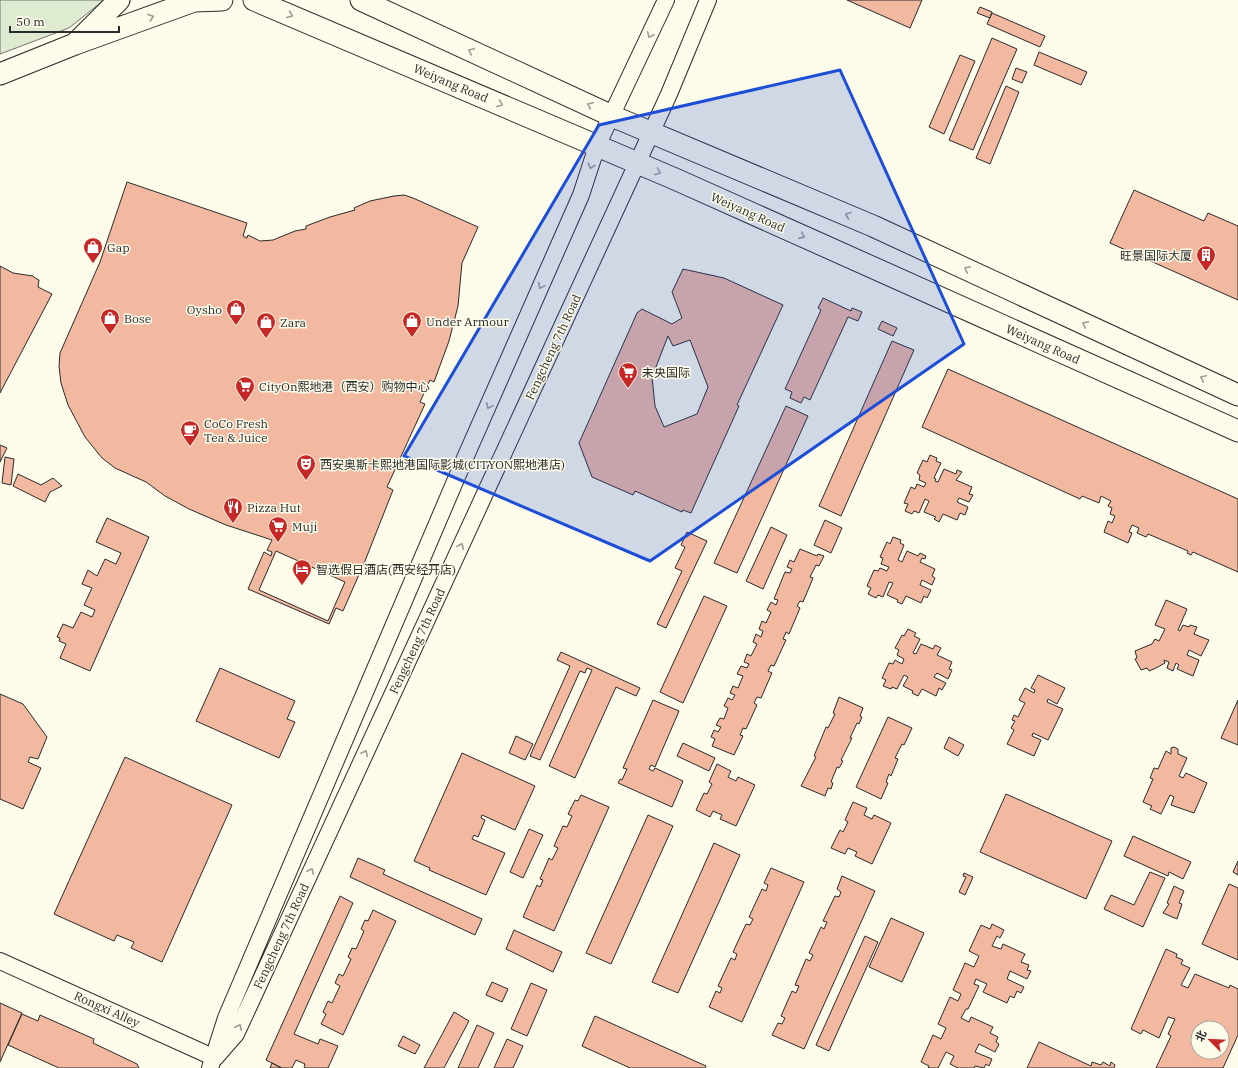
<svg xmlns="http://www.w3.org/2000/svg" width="1238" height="1068" viewBox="0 0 1238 1068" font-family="'IBM Plex Serif','Noto Sans SC',serif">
	<rect width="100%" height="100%" fill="#fdfbea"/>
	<path fill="#deebd1" stroke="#74746e" d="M0 0H104L69 28 0 54Z"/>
	<path fill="#f2b8a0" stroke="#2b2b2b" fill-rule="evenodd" d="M847 0H922L910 28Z
		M980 7 992 12 990 18 977 13Z
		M992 13 1045 36 1040 47 987 24Z
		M992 38 1017 49 973 150 949 140Z
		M1039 52 1087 72 1081 85 1034 65Z
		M960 55 975 61 944 134 929 127Z
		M1016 68 1027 72 1022 83 1012 79Z
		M1006 86 1019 92 990 164 976 158Z
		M127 182 247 223 243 236 247 238 248 235 260 241 273 240 295 231 306 229V226L330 217 355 210 354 208 370 201 394 196 404 195 413 198 478 227 462 263 458 306 449 341 434 382 430 380 420 402 425 404 387 487 393 490 365 561 343 611 336 608 329 624 248 589 264 552 271 556 272 552 267 550 272 540 226 525 189 509 165 496 146 482 115 468 102 458 85 437 68 405 61 383 59 366 60 353 100 262Z
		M1134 190 1204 221 1208 213 1238 226V300L1110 243Z
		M0 266 13 273 33 276 35 278 39 280 38 287 52 294 0 393Z
		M683 269 724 278 783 305 737 405 739 406 691 513 683 510 682 512 635 491 633 495 592 477 579 443 637 313 642 309 672 324 682 318 672 292ZM668 336 673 346 690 340 708 387 697 414 664 427 655 406 652 377Z
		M823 298 851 311 852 308 862 312 858 321 848 317 810 400 804 397 801 403 790 398 792 392 785 389 821 310 818 308Z
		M882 321 897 328 893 336 878 329Z
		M892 341 914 350 841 516 819 506Z
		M948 369 1238 499V572L1193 552 1191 555 1187 553 1188 551 1148 534 1146 537 1137 533 1139 528 1132 525 1129 532 1132 533 1128 543 1104 532 1108 521 1112 523 1115 516 1110 514 1112 508 1108 506 1111 501 1101 496 1099 503 1082 496 1080 499 922 427Z
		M786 406 808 416 737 573 714 563Z
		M0 445 7 448 0 462Z
		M930 455 937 458 936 461 941 463 934 478 936 479 935 481 938 482 944 469 956 474 957 470 962 472 956 480 972 487 969 494 973 495 969 502 959 498 957 502 968 507 965 515 960 513 957 520 943 514 939 522 934 519 936 517 924 512 929 501 925 499 919 513 914 511 912 514 905 511 908 504 904 503 911 487 915 489 917 484 924 487 926 483 919 480 920 475 917 473 923 460 927 462Z
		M5 457 14 459 11 485 2 483Z
		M18 474 41 485 53 478 62 486 50 492 45 502 13 486Z
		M107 518 149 537 90 671 60 658 66 644 59 641 60 638 57 637 63 624 73 628 81 612 92 617 95 610 84 605 92 588 82 584 88 570 97 576 105 559 116 564 121 553 96 542Z
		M825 520 842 528 831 553 814 545Z
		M771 527 787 535 763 589 746 581Z
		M687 532 707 541 666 628 657 624 682 571 675 568 685 547 681 545Z
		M893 537 901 540 900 543 904 545 898 560 902 562 907 551 918 556 920 553 926 556 925 559 922 558 920 562 935 569 932 576 935 578 932 585 922 580 920 585 931 590 927 598 924 596 921 603 906 596 902 604 897 602 898 600 887 595 893 583 889 582 883 597 878 595 876 598 868 594 871 588 867 586 874 570 878 571 880 568 887 571 889 567 881 564 883 558 880 557 887 542 890 544Z
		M800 549 817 556 818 554 824 556 819 566 816 565 810 577 813 578 803 602 800 601 797 606 800 608 789 634 786 632 783 639 786 640 774 666 771 665 768 671 772 673 761 698 757 697 754 703 757 705 746 729 743 728 740 735 743 736 734 755 712 746 715 739 711 737 714 730 718 732 721 727 716 725 720 718 724 719 728 708 724 706 728 698 732 700 735 695 730 693 733 686 738 688 743 676 737 674 741 666 747 668 749 664 744 662 747 654 751 656 757 644 753 642 756 634 761 637 763 631 759 629 762 621 766 623 771 612 767 610 771 602 776 605 778 600 774 599 785 572 790 573 792 569 787 567 790 560 794 562Z
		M276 551 345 582 328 621 259 590Z
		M704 596 727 606 683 703 660 692Z
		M1166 600 1187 609 1178 630 1180 631 1183 625 1189 627 1190 625 1197 627 1194 634 1209 640 1201 656 1189 650 1187 655 1199 660 1193 676 1177 669 1179 665 1176 663 1173 671 1167 668 1169 662 1164 660 1165 663 1156 668 1149 671 1147 668 1141 670 1135 659 1137 658 1135 651 1152 644 1155 639 1159 641 1165 629 1155 625Z
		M908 629 916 633 914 636 920 639 913 653 916 654 921 644 933 649 935 645 941 648 937 655 952 662 949 669 952 670 948 679 937 673 934 677 946 683 942 690 939 688 936 696 922 689 918 696 912 693 913 691 903 686 908 677 904 675 897 689 892 687 891 689 883 686 886 680 882 678 889 663 893 664 895 660 902 664 904 659 897 655 899 650 895 648 902 635 904 636Z
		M561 652 640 688 636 696 616 687 575 778 549 766 592 670 587 668 585 673 580 671 540 760 530 756 570 666 557 660Z
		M220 668 295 701 287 719 295 722 279 758 196 721Z
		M1038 675 1065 688 1057 704 1048 699 1047 702 1063 709 1048 740 1033 733 1032 736 1041 740 1034 756 1007 744 1014 730 1011 728 1015 721 1012 720 1014 715 1018 717 1025 703 1019 700 1025 688 1034 693 1035 690 1031 688Z
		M0 694 23 704 47 737 38 759 30 757 28 762 41 768 23 809 0 799Z
		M839 697 863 708 860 716 862 717 859 724 857 723 850 738H852L841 760 843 761 839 768 837 767 831 782 833 783 831 789 828 788 825 796 801 786 816 757 814 756 826 727 828 728 835 714 833 713Z
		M653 700 679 711 655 767 651 765 649 769 653 771 655 768 683 781 672 807 618 783 620 779 622 780 627 769 623 768Z
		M1238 700V745L1221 738Z
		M888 717 912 728 904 745 902 744 895 758 898 759 891 776 889 774 886 782 888 783 881 799 856 787Z
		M516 736 533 744 525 760 509 753Z
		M949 737 964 745 958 756 944 748Z
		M683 743 715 758 709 771 677 756Z
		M1174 747 1178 749V754L1187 758 1179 776 1183 778 1186 773 1207 783 1194 813 1171 805 1174 797 1170 795 1161 814 1150 809 1152 806 1143 802 1153 779 1150 778 1154 768 1158 769 1166 751 1171 754V748Z
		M462 753 535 786 515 830 482 815 481 818 485 820 478 837 474 835 472 839 505 853 486 895 429 870 430 868 414 861Z
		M125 757 232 805 162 962 131 948 134 942 117 935 114 941 54 914Z
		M717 764 731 771 728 777 736 781 738 777 755 785 736 826 720 819 722 815 713 811 710 817 696 810 704 793 707 794 712 784 709 782Z
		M1006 794 1112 841 1086 899 980 852Z
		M581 795 609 807 554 931 523 917 537 885 540 887 543 880 540 879 549 858 552 860 558 848 554 846 563 826 567 827 572 816 568 814 575 800 578 801Z
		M853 802 867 808 864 815 872 819 874 815 891 823 872 864 855 856 857 852 848 848 845 854 831 848 840 830 843 832 848 822 845 820Z
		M648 815 673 826 611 964 586 953Z
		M529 829 543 835 523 878 510 872Z
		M1133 836 1191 862 1183 879 1169 872 1168 876 1124 856Z
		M714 843 740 855 678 993 652 982Z
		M358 858 385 870 383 874 482 919 475 935 350 877Z
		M1238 861V875L1233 872Z
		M771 868 804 882 742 1022 709 1007 716 991 720 993 722 988 718 986 731 958 735 960 737 954 733 952 746 924 750 925 753 919 749 917 762 889 766 891 768 885 764 883Z
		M1150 872 1165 878 1143 927 1104 909 1111 895 1134 905Z
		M964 873 973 877 965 895 959 892 966 877 963 876Z
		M842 876 875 891 804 1049 772 1035 778 1023 782 1024 785 1018 781 1016 792 991 796 993 799 986 795 985 806 959 810 961 813 955 809 953 821 927 824 929 827 922 823 921 835 896 839 897 841 892 837 889Z
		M1229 884 1238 888V960L1202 944Z
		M1174 886 1184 891 1179 903 1182 904 1177 919 1163 913 1169 904 1167 903Z
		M340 896 353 903 294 1034 318 1044 320 1039 338 1046 328 1068H306L304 1067 305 1064 296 1060 292 1068H282L266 1060Z
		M373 910 396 921 343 1035 321 1024 326 1014 323 1012 328 1001 332 1003 340 986 335 983 339 974 343 976 351 959 348 957 352 948 356 949 364 931 361 929 365 920 368 921Z
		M891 918 924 933 902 982 869 967Z
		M992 924 1004 930 1000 938 997 936 992 946 1001 949 1003 944 1025 954 1021 962 1029 965 1027 970 1031 971 1027 979 1010 971 1007 979 1024 987 1021 993 1017 991 1014 998 1010 996 1007 1003 983 992 987 984 976 979 974 984 979 986 968 1009H966L961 1018 969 1022 971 1017 993 1027 990 1033 998 1037 996 1042 999 1044 995 1052 979 1044 975 1052 992 1059 989 1066 986 1064 984 1068 975 1066 974 1068H958L950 1064 954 1056 946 1052 938 1068H928L929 1066 921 1062 933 1035 941 1039 946 1028 938 1024 950 997 958 1001 961 994 953 990 965 963 974 967 979 956 969 951 981 925 990 929Z
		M514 930 562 952 553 972 506 949Z
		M865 936 878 942 829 1051 816 1045Z
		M1166 949 1177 954 1176 957 1183 960 1181 964 1190 968 1181 985 1188 988 1195 974 1229 988 1230 985 1238 989V1035L1223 1068H1156L1171 1036 1168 1034 1175 1019 1168 1017 1159 1038 1143 1030 1141 1034 1131 1029ZM1198 1028H1222V1052H1198Z
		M492 982 508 989 502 1002 486 995Z
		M531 983 547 990 527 1036 511 1029Z
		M0 1003 22 1013 0 1062Z
		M454 1012 469 1021 444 1068H424Z
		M22 1014 38 1021 40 1015 94 1039 93 1043 137 1064 139 1068H59L8 1045Z
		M595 1016 706 1066 705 1068H630L582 1046Z
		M477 1025 494 1033 478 1068H458Z
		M403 1036 420 1045 415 1054 398 1046Z
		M507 1039 523 1046 513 1068H494Z
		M1039 1042 1091 1066 1092 1062 1101 1065 1103 1062 1110 1066 1111 1062 1115 1065 1114 1068H1027Z
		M272 1063 281 1068H270Z"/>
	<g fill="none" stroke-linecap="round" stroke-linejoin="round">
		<g stroke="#2b2b2b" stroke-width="18">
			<path id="tertiary" d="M0 961 215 1058
				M215 1058 236 1034 669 94 708 0
				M210 1068 226 1018 465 458 581 195 597 146 666 0"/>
		</g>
		<g stroke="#2b2b2b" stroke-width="23">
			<path id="primary" d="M254 0 675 179 1238 431
				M361 0 612 116 873 226 1238 395
				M75 44 194 1 222 0
				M0 74 75 44 119 0"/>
		</g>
		<use href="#tertiary" stroke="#fdfbea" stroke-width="16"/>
		<use href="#primary" stroke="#fdfbea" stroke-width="21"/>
	</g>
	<defs><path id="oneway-chevron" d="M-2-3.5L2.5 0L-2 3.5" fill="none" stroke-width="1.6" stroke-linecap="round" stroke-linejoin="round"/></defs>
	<g stroke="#9e9d94">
		<use href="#oneway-chevron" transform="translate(290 15) rotate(23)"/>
		<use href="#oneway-chevron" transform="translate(151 17) rotate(-20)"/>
		<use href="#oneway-chevron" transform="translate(650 35) rotate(115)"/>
		<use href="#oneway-chevron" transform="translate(471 51) rotate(-155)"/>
		<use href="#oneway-chevron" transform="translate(500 104) rotate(23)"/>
		<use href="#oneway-chevron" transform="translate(590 105) rotate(-155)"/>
		<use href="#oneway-chevron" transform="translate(591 166) rotate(109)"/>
		<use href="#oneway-chevron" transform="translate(658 172) rotate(21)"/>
		<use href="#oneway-chevron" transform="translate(848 215) rotate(-157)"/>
		<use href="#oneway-chevron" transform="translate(802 236) rotate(24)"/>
		<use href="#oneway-chevron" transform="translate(967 269) rotate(-155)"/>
		<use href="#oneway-chevron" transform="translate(541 286) rotate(114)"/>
		<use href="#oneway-chevron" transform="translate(1085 324) rotate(-155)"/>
		<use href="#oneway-chevron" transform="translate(1203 378) rotate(-155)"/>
		<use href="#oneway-chevron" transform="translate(489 406) rotate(114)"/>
		<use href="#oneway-chevron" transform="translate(461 546) rotate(-65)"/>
		<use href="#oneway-chevron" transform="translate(365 753) rotate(-65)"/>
		<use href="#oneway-chevron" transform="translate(311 871) rotate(-65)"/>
		<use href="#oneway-chevron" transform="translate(239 1027) rotate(-65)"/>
	</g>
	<path fill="#1d4ed8" fill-opacity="0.2" stroke="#1d4ed8" stroke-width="3" stroke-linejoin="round" d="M840 70 964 344 650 561 404 456 599 125Z"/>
	<defs>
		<g id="shop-pin" transform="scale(1)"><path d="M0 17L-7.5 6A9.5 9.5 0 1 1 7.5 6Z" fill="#c62828" stroke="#fdfbea"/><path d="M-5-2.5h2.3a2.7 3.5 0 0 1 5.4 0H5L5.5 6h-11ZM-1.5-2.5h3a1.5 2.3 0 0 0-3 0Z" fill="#fff"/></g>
		<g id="building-pin" transform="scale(1)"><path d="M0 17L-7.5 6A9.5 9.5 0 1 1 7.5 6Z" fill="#c62828" stroke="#fdfbea"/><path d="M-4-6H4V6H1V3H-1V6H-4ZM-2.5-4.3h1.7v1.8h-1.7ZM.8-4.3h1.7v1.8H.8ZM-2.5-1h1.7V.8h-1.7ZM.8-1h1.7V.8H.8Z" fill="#fff"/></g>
		<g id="supermarket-pin" transform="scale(1)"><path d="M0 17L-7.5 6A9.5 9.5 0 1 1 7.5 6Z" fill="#c62828" stroke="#fdfbea"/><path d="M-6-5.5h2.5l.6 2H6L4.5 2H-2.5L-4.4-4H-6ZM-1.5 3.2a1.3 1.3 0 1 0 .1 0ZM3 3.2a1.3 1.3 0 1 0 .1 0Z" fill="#fff"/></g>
		<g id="cafe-pin" transform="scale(1)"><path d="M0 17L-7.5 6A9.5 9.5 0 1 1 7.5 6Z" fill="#c62828" stroke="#fdfbea"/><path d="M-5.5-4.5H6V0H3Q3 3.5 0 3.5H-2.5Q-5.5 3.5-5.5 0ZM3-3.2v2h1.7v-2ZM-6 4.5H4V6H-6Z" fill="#fff"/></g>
		<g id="theatre-pin" transform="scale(1)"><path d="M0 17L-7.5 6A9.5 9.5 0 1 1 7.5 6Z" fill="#c62828" stroke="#fdfbea"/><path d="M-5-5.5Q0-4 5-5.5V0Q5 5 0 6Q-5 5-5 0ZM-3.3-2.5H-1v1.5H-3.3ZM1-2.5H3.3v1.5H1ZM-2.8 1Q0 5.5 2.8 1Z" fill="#fff"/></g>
		<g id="restaurant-pin" transform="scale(1)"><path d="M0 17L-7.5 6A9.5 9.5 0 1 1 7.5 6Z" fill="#c62828" stroke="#fdfbea"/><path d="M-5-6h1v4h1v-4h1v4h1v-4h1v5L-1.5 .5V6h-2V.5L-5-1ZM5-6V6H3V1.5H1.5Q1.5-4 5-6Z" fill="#fff"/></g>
		<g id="hotel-pin" transform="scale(1)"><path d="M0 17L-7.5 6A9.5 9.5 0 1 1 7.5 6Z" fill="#c62828" stroke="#fdfbea"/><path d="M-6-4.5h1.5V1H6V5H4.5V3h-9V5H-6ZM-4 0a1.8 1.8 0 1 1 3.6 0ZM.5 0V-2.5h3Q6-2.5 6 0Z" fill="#fff"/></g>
	</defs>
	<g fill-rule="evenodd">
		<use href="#shop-pin" x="93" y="247"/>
		<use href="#building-pin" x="1206" y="255"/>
		<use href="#shop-pin" x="236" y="309"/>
		<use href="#shop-pin" x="110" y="318"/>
		<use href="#shop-pin" x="412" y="321"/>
		<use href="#shop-pin" x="266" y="322"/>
		<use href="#supermarket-pin" x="628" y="372"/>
		<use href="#supermarket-pin" x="245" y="386"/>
		<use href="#cafe-pin" x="190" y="430"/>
		<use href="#theatre-pin" x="306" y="464"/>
		<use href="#restaurant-pin" x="233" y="507"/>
		<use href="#supermarket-pin" x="278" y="526"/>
		<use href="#hotel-pin" x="302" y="569"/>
	</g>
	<g text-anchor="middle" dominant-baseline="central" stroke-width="3" stroke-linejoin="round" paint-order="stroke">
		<g font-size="12" fill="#2b2b2b" stroke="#fdfbea">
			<text transform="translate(451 83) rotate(23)">Weiyang Road</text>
			<text transform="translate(748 212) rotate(24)">Weiyang Road</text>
			<text transform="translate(1043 344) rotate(24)">Weiyang Road</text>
			<text transform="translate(553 347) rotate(-65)">Fengcheng 7th Road</text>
			<text transform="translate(417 641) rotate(-65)">Fengcheng 7th Road</text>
			<text transform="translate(281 936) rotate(-65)">Fengcheng 7th Road</text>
			<text transform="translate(107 1009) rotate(24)">Rongxi Alley</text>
		</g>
		<g font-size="12" fill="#2b2b2b" stroke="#fdfbea" text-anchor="start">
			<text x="107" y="247">Gap</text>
			<text x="1192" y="255" text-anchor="end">旺景国际大厦</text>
			<text x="222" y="309" text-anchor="end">Oysho</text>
			<text x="124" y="318">Bose</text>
			<text x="426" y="321">Under Armour</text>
			<text x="280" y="322">Zara</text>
			<text x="642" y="372">未央国际</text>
			<text x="259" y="386">CityOn熙地港（西安）购物中心</text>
			<text x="204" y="423">CoCo Fresh<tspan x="204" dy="14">Tea &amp; Juice</tspan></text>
			<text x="320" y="464">西安奥斯卡熙地港国际影城(CITYON熙地港店)</text>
			<text x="247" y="507">Pizza Hut</text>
			<text x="292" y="526">Muji</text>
			<text x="316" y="569">智选假日酒店(西安经开店)</text>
		</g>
	</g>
	<g transform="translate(1210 1040) rotate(294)"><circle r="19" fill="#fdfbea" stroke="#a9a89e"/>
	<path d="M0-3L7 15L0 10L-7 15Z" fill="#c62828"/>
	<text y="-6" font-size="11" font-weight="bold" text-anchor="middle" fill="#2b2b2b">北</text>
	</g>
	<path d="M10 26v6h109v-6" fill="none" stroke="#2b2b2b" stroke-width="2"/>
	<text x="16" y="26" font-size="12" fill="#2b2b2b" stroke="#fdfbea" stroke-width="3" paint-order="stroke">50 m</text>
</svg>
